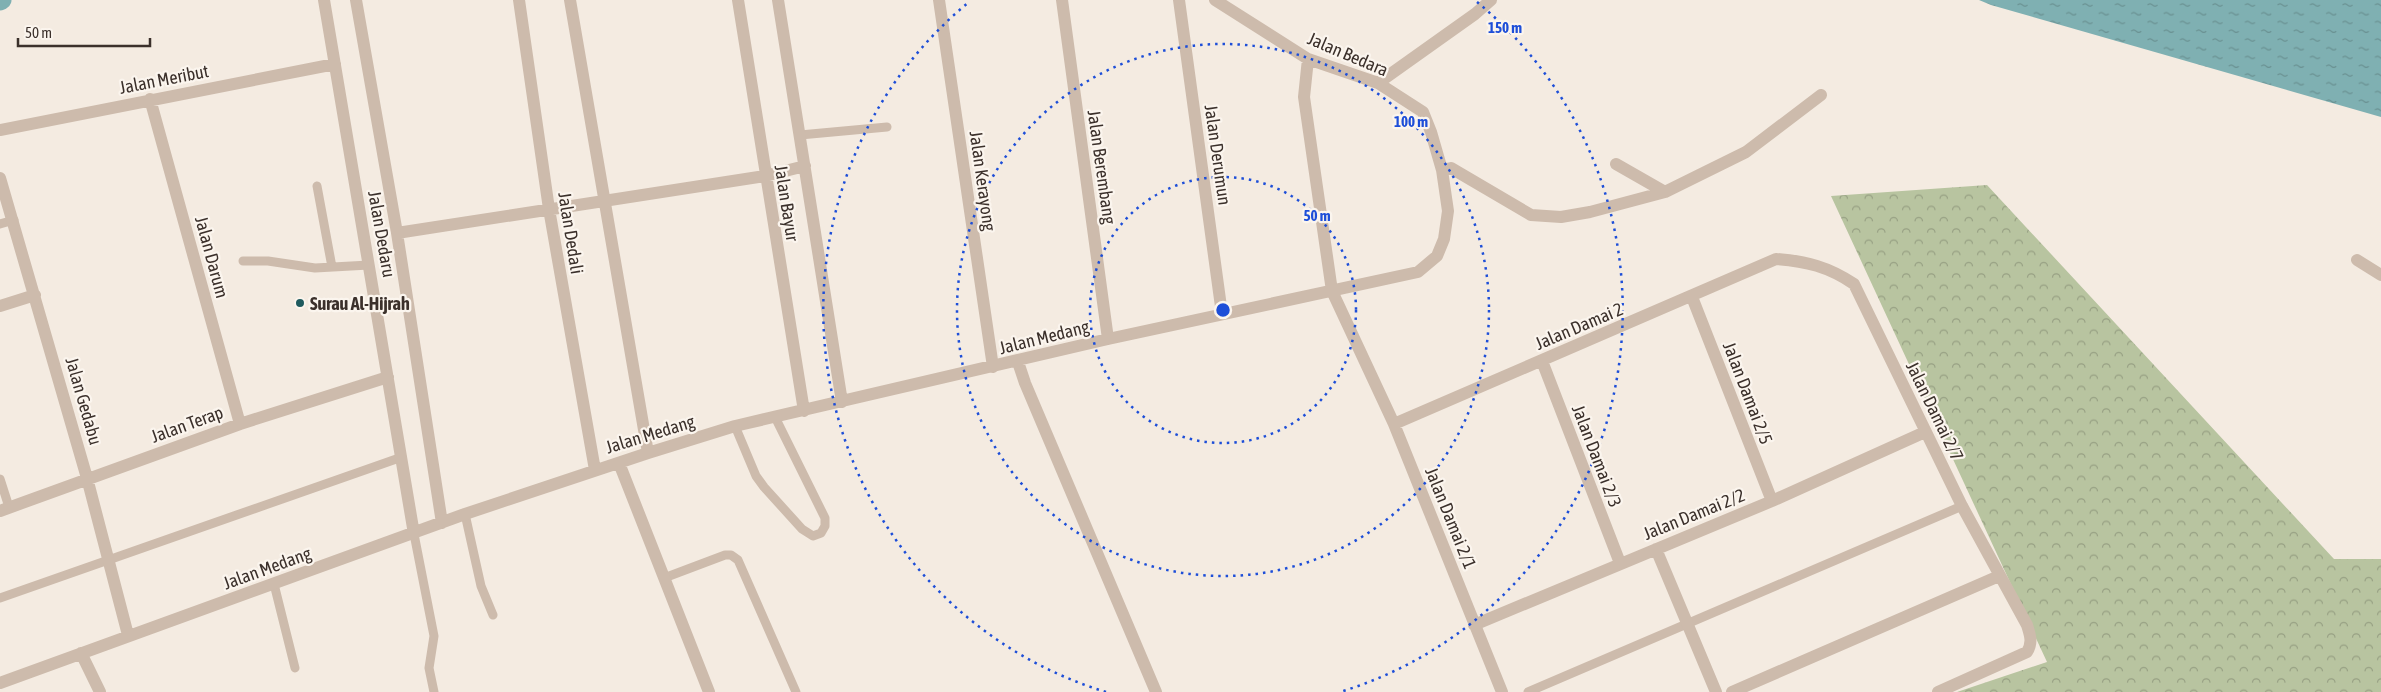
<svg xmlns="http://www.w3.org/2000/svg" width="2381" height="692" viewBox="0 0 2381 692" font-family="'Asap Condensed',sans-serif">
	<defs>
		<pattern id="forest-crowns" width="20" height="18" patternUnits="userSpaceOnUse" patternTransform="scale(1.25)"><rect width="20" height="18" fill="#b8c4a0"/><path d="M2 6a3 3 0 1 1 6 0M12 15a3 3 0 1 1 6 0" fill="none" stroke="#97a083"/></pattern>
		<pattern id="water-ripples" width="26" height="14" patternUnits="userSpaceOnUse" patternTransform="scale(1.25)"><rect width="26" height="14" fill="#7fb0b2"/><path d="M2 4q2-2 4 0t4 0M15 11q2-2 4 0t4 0" fill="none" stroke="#699091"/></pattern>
	</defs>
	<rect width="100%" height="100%" fill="#f4ebe1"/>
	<path fill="url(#forest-crowns)" d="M1987 185 2334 559H2381V692H1957L2047 662 1831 196Z"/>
	<path fill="url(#water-ripples)" d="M1979 0H2381V117L1991 5Z"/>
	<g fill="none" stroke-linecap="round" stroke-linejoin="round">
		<path stroke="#7fb0b2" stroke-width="19" d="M0 1 2 0"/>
		<path stroke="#cdbbac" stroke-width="9" d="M800 135 887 127
			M317 186 332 267
			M0 224 14 220
			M243 261H268L315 268 369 265
			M735 426 756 476 764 487 802 529 813 536 821 533 825 526V518L775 417
			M0 479 9 507
			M465 514 481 586 493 615
			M414 534 434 636 429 668 434 692
			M664 578 725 555H731L738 560 796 692
			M274 584 295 668
			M0 598 402 457
			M1528 692 1962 506"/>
		<path stroke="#cdbbac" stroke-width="12" d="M324 0 414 534
			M356 0 397 233 442 523
			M519 0 549 209 595 470
			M570 0 648 453
			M738 0 804 411
			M778 0 842 402
			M939 0 993 367
			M1062 0 1108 339
			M1179 0 1222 314
			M1308 59 1304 97 1332 291 1394 424 1502 692
			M1378 83 1475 14 1491 0
			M150 99 240 424
			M0 130 335 64
			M1616 164 1665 192
			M1442 170 1451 168 1531 215 1561 217 1590 212 1665 192 1746 152 1821 95
			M0 178 87 478 128 635
			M397 233 765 176 805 166
			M2357 260 2381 275
			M1692 297 1772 501
			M0 306 35 295
			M1542 361 1620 563
			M1018 362 1025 383 1156 692
			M1394 424 1776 259C1806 261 1829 267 1854 284L1962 506 2027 625C2030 635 2033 642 2027 652L1938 692
			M619 463 709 692
			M0 511 240 424 388 377
			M1656 549 1716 692
			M1474 625 1772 501 1925 432
			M81 653 100 692
			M0 683 465 514 648 453 735 426 1108 339 1418 272 1437 256 1444 239 1448 211 1442 170 1431 132 1423 112 1378 83 1308 59 1215 0
			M1732 692 1999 576"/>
	</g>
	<g fill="none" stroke="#1d4ed8" stroke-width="2.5" stroke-dasharray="2.5 5">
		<circle cx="1223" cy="310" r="133"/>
		<circle cx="1223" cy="310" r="266"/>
		<path d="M1106 692A399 399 0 0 1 969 2M1477 2A399 399 0 0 1 1340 692"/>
	</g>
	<circle fill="#1f5a5e" stroke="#fbf5ee" stroke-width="2" cx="300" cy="303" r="5"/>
	<g text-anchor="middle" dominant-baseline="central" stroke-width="4.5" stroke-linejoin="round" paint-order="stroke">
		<g font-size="18" fill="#3b302b" stroke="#fbf5ee">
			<text transform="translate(1348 54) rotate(23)">Jalan Bedara</text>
			<text transform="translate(164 79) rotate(-11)">Jalan Meribut</text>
			<text transform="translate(1218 155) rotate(82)">Jalan Derumun</text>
			<text transform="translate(1102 167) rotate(82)">Jalan Berembang</text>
			<text transform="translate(983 181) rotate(82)">Jalan Kerayong</text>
			<text transform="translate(787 203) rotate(81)">Jalan Bayur</text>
			<text transform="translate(571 233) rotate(81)">Jalan Dedali</text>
			<text transform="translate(382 234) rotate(80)">Jalan Dedaru</text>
			<text transform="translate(212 257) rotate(75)">Jalan Darum</text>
			<text transform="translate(1579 326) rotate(-23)">Jalan Damai 2</text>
			<text transform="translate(1044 337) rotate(-14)">Jalan Medang</text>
			<text transform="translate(1748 393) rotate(69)">Jalan Damai 2/5</text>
			<text transform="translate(84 401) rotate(74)">Jalan Gedabu</text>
			<text transform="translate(1935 411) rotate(64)">Jalan Damai 2/7</text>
			<text transform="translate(187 424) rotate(-20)">Jalan Terap</text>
			<text transform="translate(650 434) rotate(-17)">Jalan Medang</text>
			<text transform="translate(1597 456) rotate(69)">Jalan Damai 2/3</text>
			<text transform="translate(1694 514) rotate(-22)">Jalan Damai 2/2</text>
			<text transform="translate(1451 518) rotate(68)">Jalan Damai 2/1</text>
			<text transform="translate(267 568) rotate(-20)">Jalan Medang</text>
		</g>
		<g font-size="18" font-weight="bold" fill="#3b302b" stroke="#fbf5ee" text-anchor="start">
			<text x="310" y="303">Surau Al-Hijrah</text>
		</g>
	</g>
	<circle cx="1223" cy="310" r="8" fill="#1d4ed8" stroke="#fbf5ee" stroke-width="2.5"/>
	<g font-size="15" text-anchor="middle" font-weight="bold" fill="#1d4ed8" stroke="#fbf5ee" stroke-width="4.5" stroke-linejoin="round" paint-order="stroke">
		<text x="1505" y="33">150 m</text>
		<text x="1411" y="127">100 m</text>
		<text x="1317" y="221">50 m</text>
	</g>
	<path d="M18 38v8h132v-8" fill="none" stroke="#3b302b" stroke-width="2.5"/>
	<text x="25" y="38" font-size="15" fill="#3b302b" stroke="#fbf5ee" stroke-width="4" paint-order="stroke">50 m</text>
</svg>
